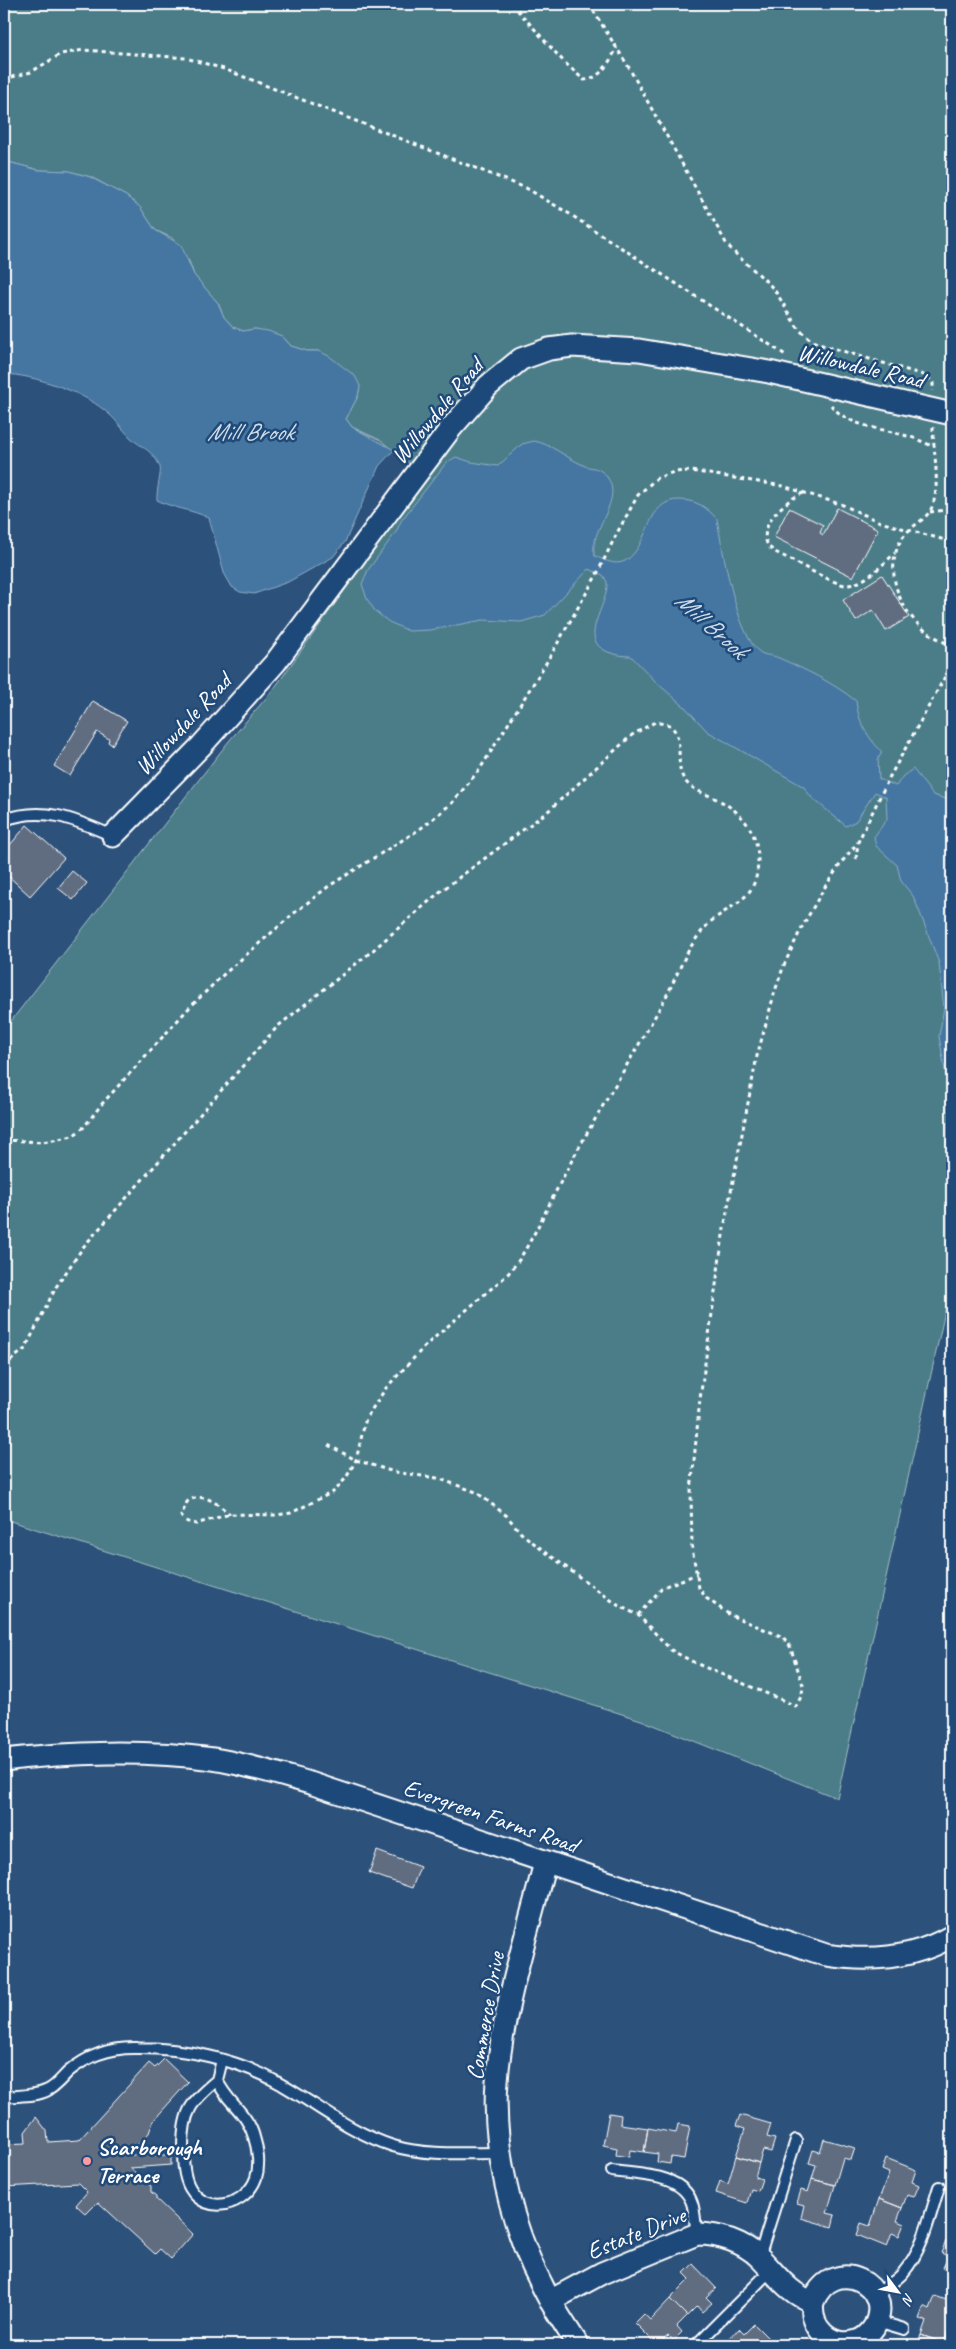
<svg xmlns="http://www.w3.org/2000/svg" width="956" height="2349" viewBox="0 0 956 2349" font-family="Caveat,sans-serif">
	<rect width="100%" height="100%" fill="#2c517b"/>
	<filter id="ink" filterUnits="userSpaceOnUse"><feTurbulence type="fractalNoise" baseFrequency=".02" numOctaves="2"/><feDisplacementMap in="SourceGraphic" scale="10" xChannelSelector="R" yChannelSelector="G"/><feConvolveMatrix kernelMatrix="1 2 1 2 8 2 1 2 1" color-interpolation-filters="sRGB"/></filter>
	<g filter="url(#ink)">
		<path fill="#4b7d89" stroke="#a5bec4" d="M4 4H952V1280L837 1798 641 1720 4 1519V1030L229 741 273 690 426 477 380 440 352 427 346 419 358 396 360 386 318 351H307L291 346 282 336 255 329 243 331 233 327 224 317 218 303 194 275 189 261 172 238 155 230 140 207 126 196 91 177 69 171 39 170 4 161Z"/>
		<path fill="#4476a1" stroke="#8fadc7" d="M4 161 39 170 69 171 90 177 126 196 140 207 155 230 181 245 194 275 218 303 224 317 233 327 243 331 255 329 268 331 282 336 291 346 307 351H318L329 356 355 376 360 386 358 396 346 419 352 427 394 450 379 466 345 542 333 557 288 582 254 594 240 592 232 587 224 573 209 518C191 509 174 509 157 500 156 491 162 471 160 467 154 451 142 448 131 438 122 429 114 417 104 410 81 391 33 375 4 374Z
			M534 441C551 444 567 458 583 465 588 468 596 467 601 471 632 495 586 530 595 556 604 560 615 566 625 561 650 547 645 498 681 500 698 501 706 507 717 519 722 547 737 639 761 653 766 656 773 655 779 658 806 670 832 682 856 701 858 722 868 738 882 752L878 759 879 779 896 786 903 776 913 769 933 795 952 801V1111L939 1036 944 1008 939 963 920 913 913 896 901 881 897 865 876 846 874 837 887 819 886 797 875 792 856 821 846 826 811 797 804 787 707 731 685 707 657 683 631 656C622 656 617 655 608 652 576 639 609 606 607 582L603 575 589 569 545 615 521 622 483 620 430 630 409 631 389 622 375 611 367 599 362 584 368 570 396 532 401 521 446 463 456 457 471 462 498 466 522 444Z"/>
		<path fill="#616d81" stroke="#fff" d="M789 508 823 525 820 533 823 535 837 508 878 529 853 577 774 537Z
			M882 575 909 617 886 631 873 610 856 621 843 600Z
			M93 701 127 721 112 745 108 742 109 739 97 732 70 776 54 766Z
			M27 825 64 858 30 896 4 872V852Z
			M72 871 87 883 73 900 58 888Z
			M377 1851 420 1867 412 1888 369 1873Z
			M164 2059 188 2082 153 2121 149 2133 128 2155H171V2165L130 2168 151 2186V2192L156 2196V2199L193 2234 171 2259 160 2249 155 2254 98 2202 86 2214 76 2205 87 2192 78 2183 4 2187V2144L26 2143 25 2132 36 2117 47 2131 48 2142 79 2140 149 2063 155 2068Z
			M609 2113 621 2115 620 2124 648 2128 644 2152 630 2150 629 2157 616 2155 617 2148 603 2145Z
			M740 2115 771 2124 767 2137 775 2139 771 2152 763 2150 759 2163 736 2156 745 2129 736 2126Z
			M678 2124 690 2126 684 2159 671 2157 670 2164 657 2162 658 2154 644 2152 648 2128 676 2133Z
			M824 2139 855 2148 851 2160 843 2158 835 2185 812 2179 816 2165 809 2163 813 2150 820 2152Z
			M736 2156 759 2163 755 2177 762 2179 758 2191 751 2189 747 2203 716 2193 720 2181 728 2184Z
			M886 2158 916 2170 912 2182 919 2185 914 2197 907 2195 902 2208 879 2199 889 2173 882 2170Z
			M812 2179 835 2185 827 2213 835 2215 832 2227 801 2218 804 2205 797 2203 801 2190 808 2192Z
			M879 2199 902 2208 897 2221 904 2224 899 2236 892 2233 887 2247 857 2235 861 2223 870 2226Z
			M946 2241 952 2243V2272L943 2268 948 2256 941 2253Z
			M693 2264 716 2288 706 2297 712 2303 702 2312 697 2306 687 2316 670 2299 690 2279 684 2273Z
			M935 2296 952 2302V2319L944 2343 921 2335 926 2321 919 2319 924 2306 930 2309Z
			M670 2299 687 2316 677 2326 682 2332 673 2341 668 2336 657 2345 635 2323 644 2314 650 2320Z
			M754 2324 775 2345H732L734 2343 729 2338 739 2329 744 2334Z
			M921 2335 944 2343 943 2345H917Z"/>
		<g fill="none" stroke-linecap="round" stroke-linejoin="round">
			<g stroke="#fff" stroke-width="14">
				<path id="lane" d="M4 820C44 805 76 820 113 836
					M217 2080C226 2102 248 2113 254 2137 258 2149 260 2166 256 2178 246 2206 206 2216 190 2188 183 2176 183 2160 183 2147 183 2111 191 2102 217 2080Z
					M217 2080 222 2060
					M4 2097C18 2095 35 2097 48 2090 56 2086 62 2078 68 2072 88 2055 111 2047 138 2048 184 2048 237 2059 277 2082 315 2103 351 2133 393 2146 427 2156 464 2153 499 2153
					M612 2171C637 2175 682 2173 692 2203 695 2212 695 2224 697 2234
					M759 2257 796 2140
					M875 2295C884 2288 896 2281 903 2273 923 2250 930 2215 939 2187
					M877 2321 904 2329
					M696 2345 771 2270"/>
			</g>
			<g stroke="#fff" stroke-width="25">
				<path id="street" d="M113 836 201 746 275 663 451 428 488 386 521 359 549 349 572 346 639 350 769 372 952 414
					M4 1760C70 1752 147 1750 213 1759 246 1764 278 1774 310 1783L826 1955C870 1962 913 1959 952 1936
					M545 1862C528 1932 502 2009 497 2081 492 2145 511 2226 541 2283 551 2305 565 2325 578 2345
					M550 2301 602 2273 697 2234C719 2234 744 2242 760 2258 777 2275 789 2294 813 2302 809 2327 830 2349 857 2341 864 2339 870 2333 874 2327 897 2285 833 2252 813 2302"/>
			</g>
			<path stroke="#fff" stroke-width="3" stroke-dasharray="4 4" stroke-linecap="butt" d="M512 4 564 62 584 80C601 79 609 62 617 48
				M589 4 628 66 726 243C739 259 754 269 768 283 788 303 791 332 819 344L927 376 933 383V391
				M4 79 31 72 61 54 84 50 186 58 224 69 526 188 568 213 787 356
				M831 405C848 427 882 428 907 436 916 438 924 443 933 446
				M933 427C933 452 941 483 932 507 927 520 911 525 903 537 884 565 896 604 920 626 929 635 942 640 952 647
				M803 493C784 500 748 534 775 552 789 558 834 585 846 585 864 585 883 564 895 553
				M930 512 945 510
				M856 859 858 842
				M4 1140 43 1142 73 1136 84 1127 101 1105 188 1009 223 975 293 914 329 886 420 829 452 803 480 769 548 660 596 576 617 533 638 495 657 478 674 472 691 471 783 486 843 505 880 522 952 542
				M4 1366 25 1349 56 1287 84 1246 277 1027 372 951 441 891 547 812 632 735 655 722 670 725C687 741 672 765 686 782 692 789 703 793 712 797 738 808 758 829 758 859 758 896 740 900 714 919 704 927 697 937 690 948 680 965 673 985 663 1002 635 1053 604 1102 576 1153 556 1189 540 1226 519 1260L507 1275 426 1345 386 1388 366 1418 356 1460 346 1478 335 1491 291 1513 275 1515 230 1514 196 1524 185 1521 181 1516 187 1502C203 1490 217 1504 230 1514
				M328 1445 356 1460 394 1472 437 1478 476 1492 507 1516 521 1533 544 1551 619 1606 638 1615 671 1650 695 1663 796 1706 802 1695 803 1685 790 1646 783 1637 730 1615 706 1598 699 1588 692 1548 691 1491 700 1399 724 1228 757 1056 775 991 784 965 801 929 823 890 841 863 858 842 889 778 952 664
				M638 1615 663 1587 697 1574"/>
			<use href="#lane" stroke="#1f4a7a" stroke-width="10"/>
			<use href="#street" stroke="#1f4a7a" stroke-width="21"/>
		</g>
	</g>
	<circle fill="#ff9aa2" stroke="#1f4a7a" stroke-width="2" cx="87" cy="2161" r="5"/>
	<g text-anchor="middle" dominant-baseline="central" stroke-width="5" stroke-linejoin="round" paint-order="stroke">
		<g font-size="24" fill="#fff" stroke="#1f4a7a">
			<text transform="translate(861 366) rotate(13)">Willowdale Road</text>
			<text transform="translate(437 411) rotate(-50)">Willowdale Road</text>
			<text transform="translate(183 724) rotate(-47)">Willowdale Road</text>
			<text transform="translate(491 1816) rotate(19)">Evergreen Farms Road</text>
			<text transform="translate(485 2016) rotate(-80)">Commerce Drive</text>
			<text transform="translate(636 2233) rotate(-22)">Estate Drive</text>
		</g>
		<g font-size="24" font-weight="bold" fill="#fff" stroke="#1f4a7a" text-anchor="start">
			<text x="97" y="2147">Scarborough<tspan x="97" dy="28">Terrace</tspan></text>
		</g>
		<g font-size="25" font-style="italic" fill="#d0dde8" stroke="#1f4a7a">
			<text x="250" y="432">Mill Brook</text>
			<text transform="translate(711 625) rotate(42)">Mill Brook</text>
		</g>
	</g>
	<rect width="956" height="2349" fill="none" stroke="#1f4a7a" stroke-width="20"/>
	<rect x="10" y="10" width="936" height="2329" fill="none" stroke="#fff" stroke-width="2" filter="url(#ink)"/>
	<g transform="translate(898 2292) rotate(122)" stroke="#1f4a7a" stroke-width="4" paint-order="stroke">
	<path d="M0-4L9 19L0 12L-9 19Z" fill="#ffffff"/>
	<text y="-8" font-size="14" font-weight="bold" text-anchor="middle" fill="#ffffff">N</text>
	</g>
</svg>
